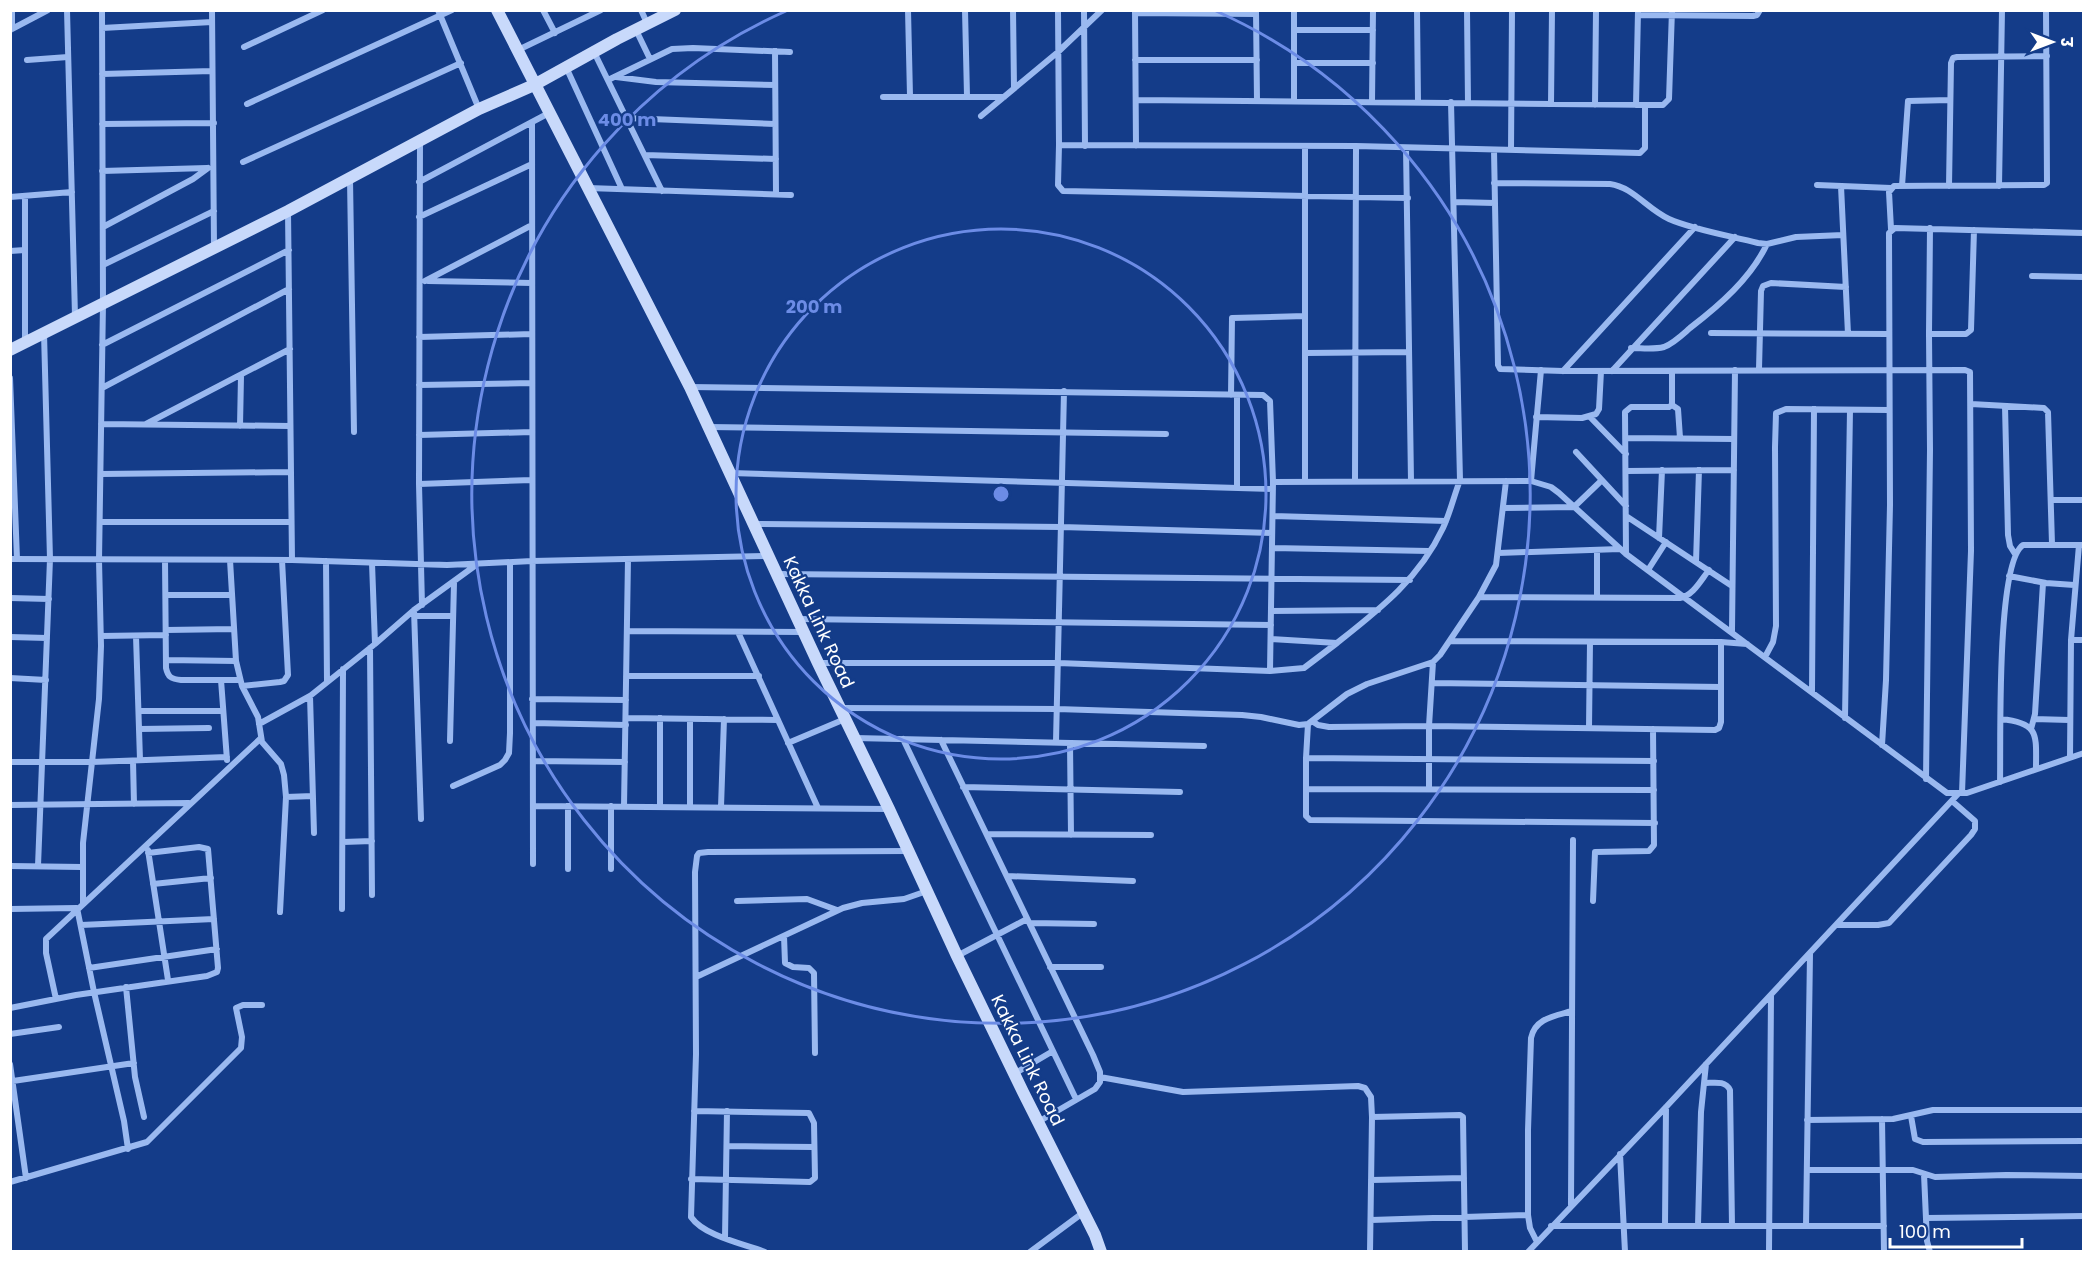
<svg xmlns="http://www.w3.org/2000/svg" width="2094" height="1262" viewBox="0 0 2094 1262" font-family="Poppins,'Noto Sans Devanagari',sans-serif">
	<rect width="100%" height="100%" fill="#143c89"/>
	<g fill="none" stroke-linecap="round" stroke-linejoin="round">
		<path stroke="#9ab9f0" stroke-width="6" d="M67 10 75 316
			M212 10 214 247
			M438 10 479 109
			M543 10 555 33
			M641 10 647 23
			M908 10 910 96
			M965 10 967 96
			M1013 10 1014 88
			M1058 10 1059 145 1356 146 1640 153 1645 148V105
			M1084 10 1085 146
			M1135 10 1136 146
			M1417 10 1418 102
			M1467 10 1468 103
			M1256 11 1257 101
			M1135 13 1256 14
			M1638 15 1753 16 1757 15 1760 10
			M102 28 212 22
			M12 29V10
			M10 30 48 10
			M636 30 650 59
			M1294 30H1373
			M244 47 323 10
			M518 50 601 10
			M775 51 776 194
			M594 52 662 191
			M27 60 68 57
			M1135 60H1257
			M1294 63H1373
			M566 67 622 189
			M102 74 212 71
			M616 77 656 82 775 85
			M608 80 672 49 693 48 790 52
			M883 97H1004
			M1136 100 1663 105 1669 99 1672 10
			M1294 101V10
			M1372 102 1373 10
			M247 104 452 10
			M1551 104 1552 10
			M1595 105 1596 10
			M1636 105 1638 11
			M981 116 1058 52 1102 10
			M626 118 775 124
			M532 122 533 864
			M102 124 214 123
			M420 141 419 484 422 605
			M1059 145 1058 185 1063 191 1408 198
			M1406 148 1411 481
			M1494 150 1498 365 1500 369 1563 371 1965 370 1970 372 1971 551 1962 793
			M1511 150 1512 10
			M645 155 776 159
			M243 162 461 63
			M102 171 207 168
			M350 179 354 432
			M419 182 549 113
			M1494 183 1610 184C1633 187 1647 209 1669 219 1694 230 1731 236 1758 243L1767 244 1796 237 1843 235
			M1817 185 1891 188
			M1841 186 1848 334
			M1902 186 1908 101 1950 100
			M1949 186 1951 63 1953 58 1957 57 2047 56
			M1999 186 2002 10
			M588 188 791 195
			M25 196V342
			M10 197 72 192
			M1454 202 1495 203
			M288 211 292 560
			M419 217 532 164
			M103 227 193 179 208 168
			M1891 229 1889 192 1894 186 2044 185 2047 183 2046 10
			M10 251 25 250
			M103 265 214 211
			M2032 276 2084 277
			M425 281 532 225
			M428 281 532 283
			M1711 333 1889 334
			M1929 334H1966L1971 330 1974 230
			M419 337 532 334
			M102 345 289 250
			M1631 348C1642 348 1653 350 1664 347 1674 343 1682 335 1690 328 1720 305 1751 278 1767 244
			M1305 353 1409 352
			M1759 369 1761 291 1763 286 1771 283 1846 287
			M1563 371 1695 227
			M1612 371 1735 237
			M10 378 17 559
			M419 385 532 383
			M690 387 1263 395 1270 401 1273 482 1270 671 1058 663H818
			M102 388 289 289
			M1231 395 1232 318 1305 316
			M1971 404 2044 408 2048 412 2052 544
			M1672 405 1678 409 1680 438
			M2005 406 2008 535 2010 546 2015 554
			M1536 417 1582 418 1596 414 1599 409 1601 371
			M1590 417 1626 454
			M101 424 290 426
			M146 424 290 349
			M240 426 241 376
			M709 427 1166 434
			M419 435 532 432
			M1626 438 1734 439
			M1576 452 1626 506
			M1626 471 1734 470
			M731 473 1273 489
			M101 474 291 472
			M1355 481 1356 146
			M1531 481 1541 370
			M1273 482 1531 481 1551 487 1559 493 1626 554 1947 793H1967L2084 753
			M1305 482V146
			M419 484 532 480
			M1237 487V395
			M2051 500H2084
			M1503 508 1574 507 1602 480
			M1273 516 1446 521
			M1626 516 1732 586
			M100 522H291
			M754 524 1061 527 1272 533
			M1659 538 1662 470
			M1272 548 1429 551
			M1597 550V597
			M1498 553 1620 549
			M1626 554 1625 412 1631 407H1669L1672 405V371
			M10 559 292 560 447 565 532 561 768 556
			M165 560 166 668C168 677 171 679 181 680H240
			M230 560 236 661 242 686 258 717 262 742 281 764 284 775 286 797 280 912
			M326 561 327 682
			M1696 562 1699 470
			M372 563 375 644
			M1648 570 1666 542
			M777 574 1410 580
			M2009 576 2046 583 2074 585
			M166 595H232
			M1479 597 1680 598C1693 596 1701 580 1709 570
			M10 598 49 599
			M414 610 421 819
			M1271 611 1378 610
			M414 616H453
			M797 619 1271 625
			M166 630 234 629
			M627 631 803 632
			M1732 631 1735 370
			M738 632 818 808
			M101 636 166 635
			M136 636 140 760
			M10 637 47 638
			M2071 640H2084
			M1451 641 1721 642 1747 644
			M1337 643C1380 609 1419 579 1443 528 1450 513 1454 496 1460 480L1451 102
			M370 648 372 895
			M1765 657 1773 642 1776 626 1775 447 1776 413 1786 409 1889 410
			M166 660 236 661
			M1270 671 1304 668 1337 643 1271 639
			M626 676H759
			M10 678 46 680
			M221 680 227 760
			M1432 683 1721 687
			M242 686 280 682 284 681 288 675 282 560
			M1812 692 1814 409
			M310 696 314 833
			M532 699 626 700
			M841 708 1057 709 1242 715 1261 717 1299 725 1308 724 1347 694 1367 684 1433 662 1440 655 1479 597 1496 565 1506 481
			M139 711H223
			M626 718 778 720
			M1845 718 1850 410
			M690 719V807
			M2001 719C2040 723 2036 735 2036 769
			M2034 719 2069 720
			M1312 721 1318 725 1329 727 1429 726 1715 730 1719 728 1721 722V642
			M533 723 626 725
			M259 724 310 696 375 644 414 610 476 565
			M1308 724 1306 758 1654 761
			M1589 728 1590 642
			M139 729 209 728
			M2031 729 2035 714 2043 583
			M855 738 1204 746
			M903 739 1076 1099
			M941 740 1093 1055 1100 1072V1082L1095 1089 1038 1122
			M450 741 454 583
			M1056 742 1064 391
			M788 743 845 719
			M1070 743 1071 835
			M1882 745 1886 680 1890 505 1889 233 1895 228 2084 233
			M2070 757 2071 640 2079 545
			M1306 758V789L1654 790
			M133 761 134 804
			M533 761 625 762
			M10 762H92L227 757
			M1926 779 1930 450 1929 334 1930 228
			M2000 782C2001 743 1996 563 2023 545H2084
			M453 786 500 765 505 760 509 753 510 733V563
			M963 787 1180 792
			M1306 789V816L1310 820 1655 823
			M1429 789V726L1433 662
			M286 797 313 796
			M10 805 189 803
			M533 806 889 809
			M568 806V869
			M624 807 628 559
			M660 807V718
			M721 807 724 719
			M987 834 1151 835
			M343 842 372 841
			M148 850 168 980
			M10 866 82 867
			M38 866 50 559 44 333
			M611 869V806
			M1007 876 1133 881
			M153 884 211 878
			M737 901 807 899 837 910
			M1593 901 1595 852 1649 851 1654 845 1653 729
			M83 903V843L99 699 101 646 99 560 103 303 102 10
			M10 909 77 908 94 992 124 1121 128 1149
			M342 909 343 669
			M1030 923 1094 924
			M81 925 214 919
			M1836 925H1878L1889 923 1971 835 1975 829V821L1952 801
			M784 936 785 963 793 967 809 968 814 973 815 1053
			M957 956 1027 919
			M1050 967H1101
			M89 968 217 949
			M696 977 843 908 862 903 904 899 927 891
			M126 987 135 1077 144 1117
			M56 999 46 953V939L260 739
			M10 1008 76 995 207 976 217 972 218 968 208 849 199 847 148 853
			M10 1034 59 1027
			M10 1064 26 1178
			M1014 1074 1053 1051
			M1100 1077 1183 1092 1358 1086 1365 1088 1371 1097 1372 1117 1370 1252
			M13 1081 134 1063
			M1704 1083C1714 1083 1725 1080 1730 1090L1732 1226
			M1911 1116 1915 1139 1923 1142 2084 1141
			M1372 1117 1460 1115 1463 1117 1465 1252
			M1882 1119 1884 1252
			M1807 1120 1893 1119 1933 1110H2084
			M727 1146 814 1147
			M1620 1154 1625 1252
			M1807 1170H1913L1935 1177 2006 1175 2084 1176
			M1924 1174 1927 1241 1930 1252
			M691 1179 810 1182 815 1178 814 1123 809 1113 694 1111
			M1371 1180 1464 1178
			M10 1182 147 1142 241 1048 242 1037 236 1008 243 1005H262
			M1571 1205 1573 840
			M1926 1218 2084 1216
			M1371 1220 1528 1215
			M1665 1225 1666 1107
			M1698 1225 1701 1112 1706 1064
			M1551 1226H1884
			M1806 1226 1810 954
			M725 1238 727 1111
			M1537 1242 1530 1228 1528 1215V1130L1531 1038C1535 1018 1555 1016 1572 1011
			M765 1252C744 1244 704 1236 691 1217L696 1054 695 872 697 856 699 853 708 852 908 851
			M1030 1252 1084 1212
			M1528 1252 1666 1107 1958 794
			M1769 1252 1771 995"/>
		<path stroke="#c8d9fb" stroke-width="12" d="M497 10 690 387 818 663 889 809 957 956 1023 1092 1095 1235 1101 1252
			M10 350 288 211 479 109 534 85 617 39 675 10"/>
	</g>
	<g fill="none" stroke="#6c8ce6" stroke-width="3">
		<circle cx="1001" cy="494" r="265"/>
		<path d="M1216 11A529 529 0 1 1 786 11"/>
	</g>
	<g text-anchor="middle" dominant-baseline="central" stroke-width="4.5" stroke-linejoin="round" paint-order="stroke">
		<g font-size="18" fill="#fff" stroke="#143c89">
			<text transform="translate(819 622) rotate(65)">Kakka Link Road</text>
			<text transform="translate(1028 1060) rotate(64)">Kakka Link Road</text>
		</g>
	</g>
	<circle cx="1001" cy="494" r="9" fill="#6c8ce6" stroke="#143c89" stroke-width="3"/>
	<g font-size="18" text-anchor="middle" font-weight="bold" fill="#6c8ce6" stroke="#143c89" stroke-width="4.5" stroke-linejoin="round" paint-order="stroke">
		<text x="627" y="126">400 m</text>
		<text x="814" y="313">200 m</text>
	</g>
	<rect width="2094" height="1262" fill="none" stroke="#ffffff" stroke-width="24"/>
	<g transform="translate(2052 42) rotate(90)" stroke="#143c89" stroke-width="4.5" paint-order="stroke">
	<path d="M0-4.5L10 22L0 15L-10 22Z" fill="#ffffff"/>
	<text y="-9" font-size="16" font-weight="bold" text-anchor="middle" fill="#ffffff">उ</text>
	</g>
	<path d="M1890 1238v9h132v-9" fill="none" stroke="#ffffff" stroke-width="3"/>
	<text x="1899" y="1238" font-size="18" fill="#ffffff" stroke="#143c89" stroke-width="4.5" paint-order="stroke">100 m</text>
</svg>
